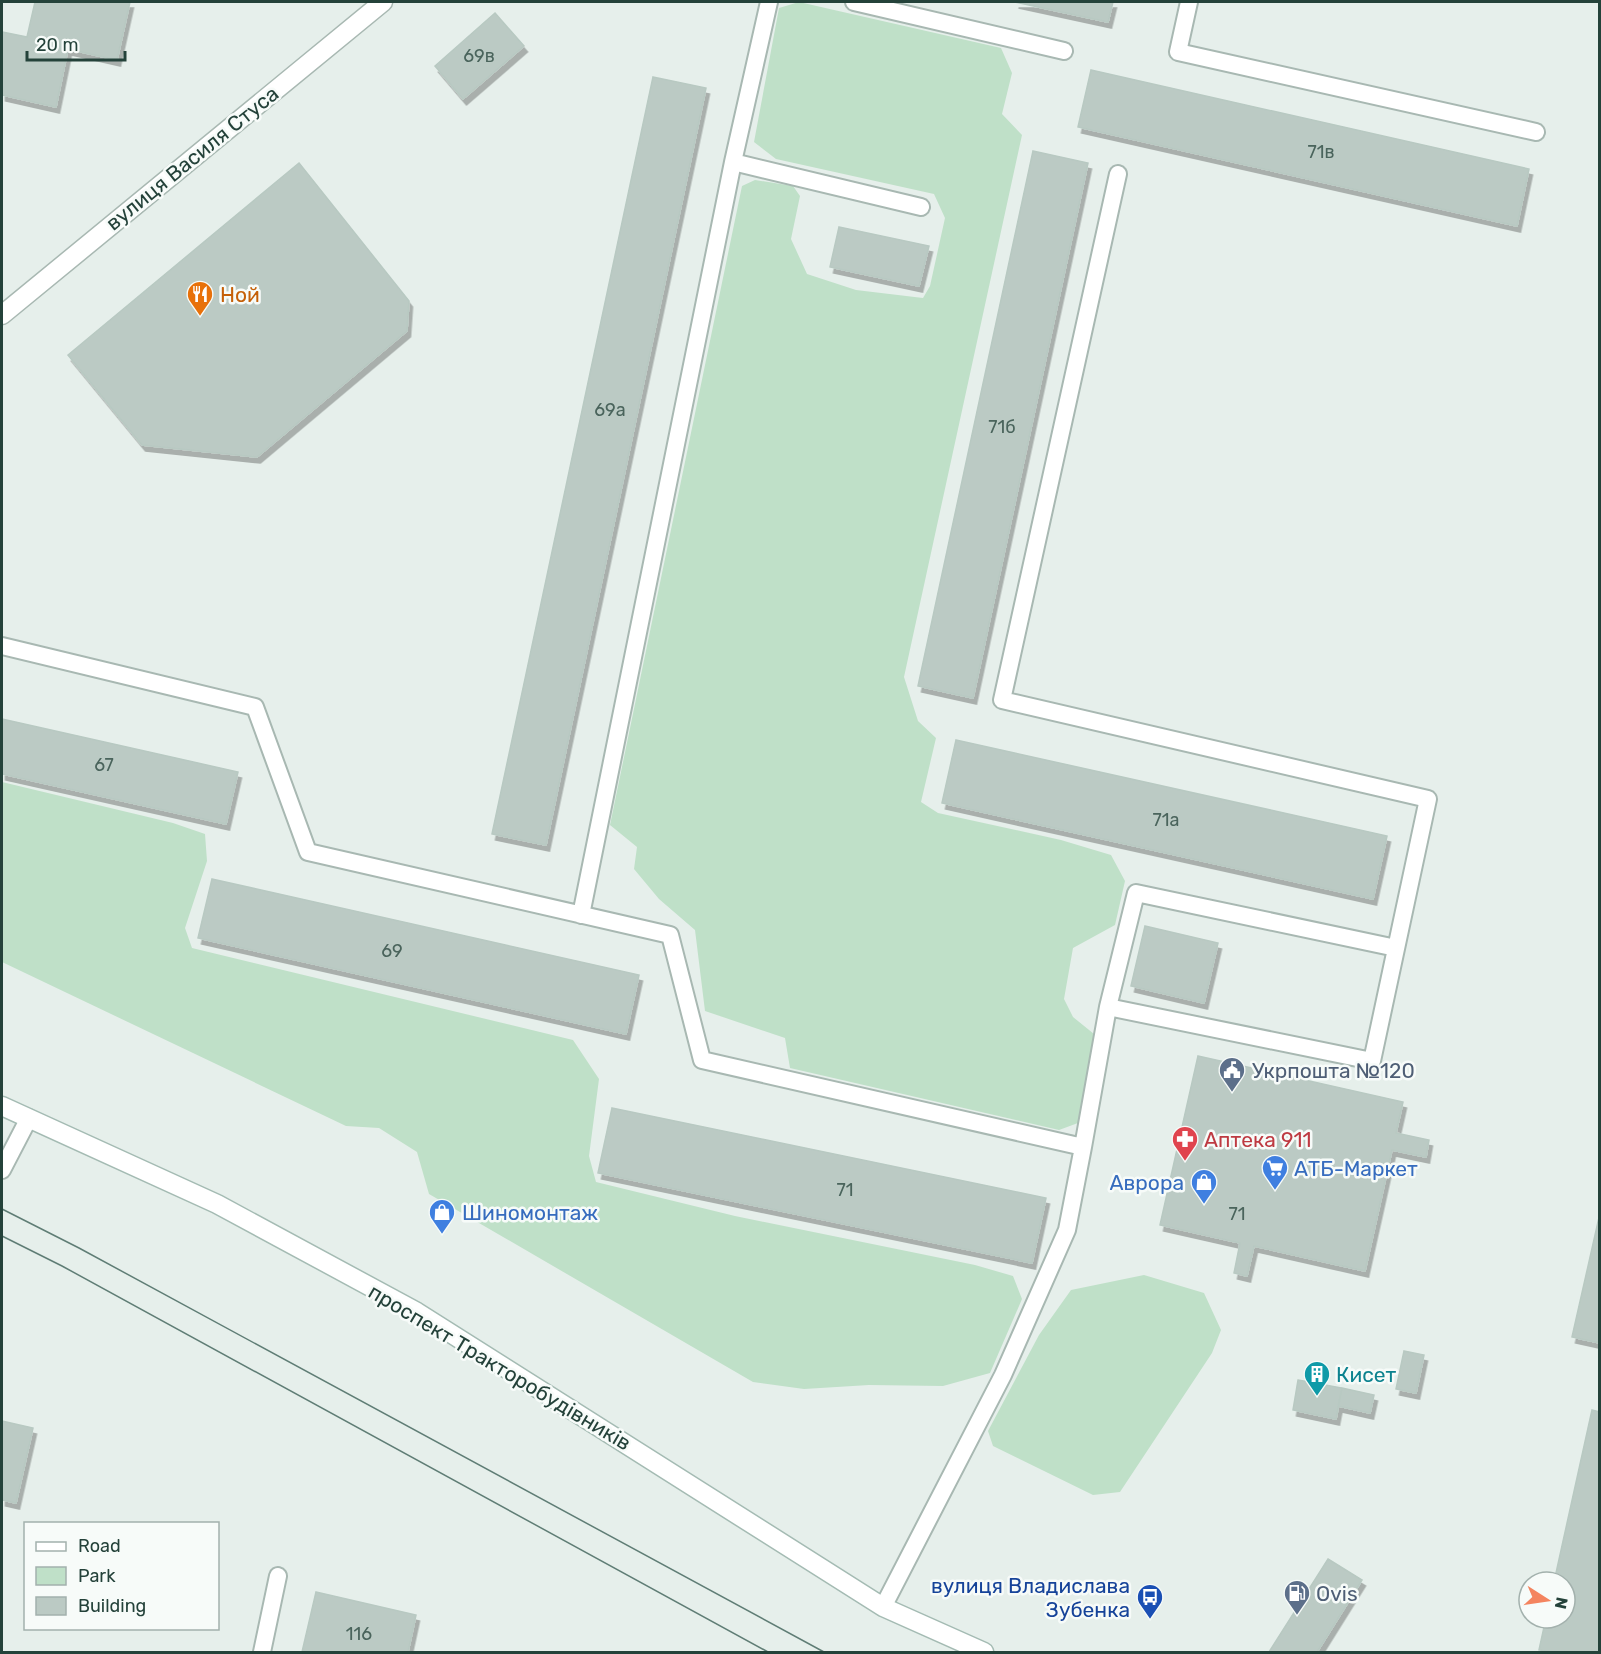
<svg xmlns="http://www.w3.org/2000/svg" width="1601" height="1654" viewBox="0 0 1601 1654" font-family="Rubik,sans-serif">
	<defs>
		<filter id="shadow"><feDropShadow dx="3.5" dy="6" stdDeviation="0" flood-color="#0004"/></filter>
	</defs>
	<rect width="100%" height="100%" fill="#e6efeb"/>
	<path fill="#bfe0c8" d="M799 2 1001 48 1012 73 1002 114 1022 135 904 677 918 721 936 738 921 802 938 813 1061 840 1111 855 1125 881 1115 925 1073 948 1064 999 1073 1017 1094 1034 1078 1123 1059 1130 790 1068 785 1038 705 1011 695 930 659 899 634 869 637 847 610 825 742 186 755 180 793 186 800 196 791 239 807 274 856 290 923 298 930 286 945 218 934 194 776 159 754 142 779 8Z
		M2 782 173 823 205 834 207 861 185 928 192 948 573 1040 599 1079 589 1156 596 1182 735 1216 975 1265 1013 1276 1022 1299 990 1373 943 1386 869 1385 804 1389 753 1382 429 1194 417 1152 379 1128 346 1126 2 962Z
		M1144 1275 1204 1293 1221 1330 1212 1353 1120 1492 1093 1495 993 1446 988 1431 1039 1335 1071 1290Z"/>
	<path fill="#bbcac4" stroke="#b8c9c2" stroke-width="1.5" filter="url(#shadow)" d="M35 2H130L117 60 68 49 56 107 2 95V32L27 37Z
		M1015 2H1113L1108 22Z
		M495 13 524 46 463 99 435 66Z
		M1091 70 1529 169 1517 226 1078 127Z
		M653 77 706 88 546 845 492 834Z
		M1033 151 1088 163 973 698 918 686Z
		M299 163 409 301 407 331 257 457 142 445 68 355Z
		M839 227 929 246 919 286 830 267Z
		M2 719 238 772 226 824 2 774Z
		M956 740 1387 836 1373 899 942 803Z
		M212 879 639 975 626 1034 198 938Z
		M1145 926 1218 943 1204 1003 1131 986Z
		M1198 1056 1403 1102 1396 1133 1429 1140 1426 1157 1392 1150 1365 1271 1254 1246 1247 1276 1234 1273 1240 1243 1160 1225Z
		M612 1108 1046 1198 1032 1263 598 1173Z
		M1600 1213V1343L1572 1337Z
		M1404 1351 1424 1355 1416 1393 1396 1389Z
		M1298 1380 1342 1388 1336 1419 1293 1410Z
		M1342 1388 1374 1395 1370 1413 1338 1406Z
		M1592 1410 1600 1412V1652H1552L1539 1650 1546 1618H1565V1582H1554Z
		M2 1421 33 1428 16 1503 2 1500Z
		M1328 1559 1362 1580 1317 1652H1269Z
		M316 1592 416 1615 408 1652H302Z"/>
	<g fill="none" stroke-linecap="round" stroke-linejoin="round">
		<g stroke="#a8b8b2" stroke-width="20">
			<path id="service" d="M854 2 1064 51
				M1189 2 1178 52 1536 132
				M733 162 921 207
				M2 646 255 707 308 852 670 935 702 1060 1083 1147 1067 1230 1003 1375 883 1607
				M581 915 733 162 769 2
				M1108 1007 1136 893 1396 948
				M1083 1147 1108 1007 1372 1061 1428 799 1002 700 1118 174
				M2 1170 29 1118
				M262 1652 278 1576"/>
		</g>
		<g stroke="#a8b8b2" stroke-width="21">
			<path id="tertiary" d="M2 315 383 2"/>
		</g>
		<g stroke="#a4bbb3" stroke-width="21">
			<path id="secondary" d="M2 1106 217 1204 417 1312 883 1607 984 1652"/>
		</g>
		<use href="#service" stroke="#fff" stroke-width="16"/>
		<use href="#tertiary" stroke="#fff" stroke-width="18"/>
		<use href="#secondary" stroke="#fff" stroke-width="18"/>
		<path stroke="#5f7d75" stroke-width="1.5" d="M2 1209 79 1248 824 1652
			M2 1236 62 1266 768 1652"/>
	</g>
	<defs>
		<g id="restaurant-pin" transform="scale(1.35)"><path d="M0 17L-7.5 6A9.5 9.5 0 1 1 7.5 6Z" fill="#e8710a" stroke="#f7fbf9"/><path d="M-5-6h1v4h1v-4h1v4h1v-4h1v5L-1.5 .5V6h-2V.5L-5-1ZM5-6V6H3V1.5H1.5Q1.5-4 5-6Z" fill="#fff"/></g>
		<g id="civic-pin" transform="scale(1.35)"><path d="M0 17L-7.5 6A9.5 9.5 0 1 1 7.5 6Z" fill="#5c6f8a" stroke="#f7fbf9"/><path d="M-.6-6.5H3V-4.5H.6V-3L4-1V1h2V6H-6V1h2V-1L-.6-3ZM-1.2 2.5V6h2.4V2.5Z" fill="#fff"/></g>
		<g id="pharmacy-pin" transform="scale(1.35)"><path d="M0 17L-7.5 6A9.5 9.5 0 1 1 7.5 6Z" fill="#e0444e" stroke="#f7fbf9"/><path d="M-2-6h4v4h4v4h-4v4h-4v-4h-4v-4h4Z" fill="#fff"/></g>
		<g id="supermarket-pin" transform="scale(1.35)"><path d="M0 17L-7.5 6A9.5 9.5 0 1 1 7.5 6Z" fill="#3f7fe0" stroke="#f7fbf9"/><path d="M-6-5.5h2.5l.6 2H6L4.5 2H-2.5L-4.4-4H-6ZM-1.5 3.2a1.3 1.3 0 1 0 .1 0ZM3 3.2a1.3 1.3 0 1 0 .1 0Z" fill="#fff"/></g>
		<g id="shop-pin" transform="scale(1.35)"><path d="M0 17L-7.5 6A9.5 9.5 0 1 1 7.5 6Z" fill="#3f7fe0" stroke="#f7fbf9"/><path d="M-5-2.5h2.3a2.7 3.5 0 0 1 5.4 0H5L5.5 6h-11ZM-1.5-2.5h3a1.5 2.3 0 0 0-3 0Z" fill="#fff"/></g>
		<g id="building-pin" transform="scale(1.35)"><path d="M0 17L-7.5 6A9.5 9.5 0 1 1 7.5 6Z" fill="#0f9aa8" stroke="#f7fbf9"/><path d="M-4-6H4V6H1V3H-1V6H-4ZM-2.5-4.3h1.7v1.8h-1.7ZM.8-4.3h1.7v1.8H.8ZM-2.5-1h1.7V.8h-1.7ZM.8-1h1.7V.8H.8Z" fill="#fff"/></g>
		<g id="fuel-pin" transform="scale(1.35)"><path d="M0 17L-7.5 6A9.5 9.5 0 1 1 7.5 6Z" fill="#5c6f8a" stroke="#f7fbf9"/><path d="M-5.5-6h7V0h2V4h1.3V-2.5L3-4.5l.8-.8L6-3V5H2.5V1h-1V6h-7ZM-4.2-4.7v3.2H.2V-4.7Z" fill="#fff"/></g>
		<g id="bus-pin" transform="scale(1.35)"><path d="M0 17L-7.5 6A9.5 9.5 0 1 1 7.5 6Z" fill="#1a4fb4" stroke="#f7fbf9"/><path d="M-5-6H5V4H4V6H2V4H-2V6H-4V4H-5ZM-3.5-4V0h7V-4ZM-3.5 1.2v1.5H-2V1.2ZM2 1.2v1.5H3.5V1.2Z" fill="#fff"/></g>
	</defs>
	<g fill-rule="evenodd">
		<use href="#restaurant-pin" x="200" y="294"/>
		<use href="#civic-pin" x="1232" y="1070"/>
		<use href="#pharmacy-pin" x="1185" y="1139"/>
		<use href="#supermarket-pin" x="1275" y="1168"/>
		<use href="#shop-pin" x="1204" y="1182"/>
		<use href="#shop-pin" x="442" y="1212"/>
		<use href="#building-pin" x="1317" y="1374"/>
		<use href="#fuel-pin" x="1297" y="1593"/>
		<use href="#bus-pin" x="1150" y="1597"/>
	</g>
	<g text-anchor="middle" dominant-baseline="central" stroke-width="5" stroke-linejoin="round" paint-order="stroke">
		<g font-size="18" fill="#4a645c">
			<text x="479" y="56">69в</text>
			<text x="1321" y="152">71в</text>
			<text x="610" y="410">69а</text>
			<text x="1002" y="427">71б</text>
			<text x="104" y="765">67</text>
			<text x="1166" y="820">71а</text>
			<text x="392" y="951">69</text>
			<text x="845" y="1190">71</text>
			<text x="1237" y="1214">71</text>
			<text x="359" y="1634">116</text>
		</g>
		<g font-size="21" fill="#24423a" stroke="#f7fbf9">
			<text transform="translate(192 158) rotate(-39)">вулиця Василя Стуса</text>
			<text transform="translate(500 1367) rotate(31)">проспект Тракторобудівників</text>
		</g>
		<g font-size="21" fill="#c56008" stroke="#f7fbf9" text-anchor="start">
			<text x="220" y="294">Ной</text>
		</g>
		<g font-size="21" fill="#4e5e75" stroke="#f7fbf9" text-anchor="start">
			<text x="1252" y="1070">Укрпошта №120</text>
			<text x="1316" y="1593">Ovis</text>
		</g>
		<g font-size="21" fill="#be3a42" stroke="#f7fbf9" text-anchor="start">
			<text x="1204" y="1139">Аптека 911</text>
		</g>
		<g font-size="21" fill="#366cbe" stroke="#f7fbf9" text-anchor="start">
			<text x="1294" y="1168">АТБ-Маркет</text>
			<text x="1184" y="1182" text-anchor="end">Аврора</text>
			<text x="462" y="1212">Шиномонтаж</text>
		</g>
		<g font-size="21" fill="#0d838f" stroke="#f7fbf9" text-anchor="start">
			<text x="1336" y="1374">Кисет</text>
		</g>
		<g font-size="21" fill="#164399" stroke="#f7fbf9" text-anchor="end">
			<text x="1130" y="1585">вулиця Владислава<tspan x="1130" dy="24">Зубенка</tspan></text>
		</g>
	</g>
	<rect width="1601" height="1654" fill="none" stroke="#24423a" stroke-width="6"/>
	<rect x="24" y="1522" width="195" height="108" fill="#f7fbf9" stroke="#a3b1ad" stroke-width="1.5"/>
	<rect x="36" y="1542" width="30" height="9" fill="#ffffff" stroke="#a3b1ad" stroke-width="1.5"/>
	<text x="78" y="1552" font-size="18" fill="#24423a">Road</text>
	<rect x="36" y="1567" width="30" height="18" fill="#bfe0c8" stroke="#a3b1ad" stroke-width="1.5"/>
	<text x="78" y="1582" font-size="18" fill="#24423a">Park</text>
	<rect x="36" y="1597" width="30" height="18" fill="#bbcac4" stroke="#a3b1ad" stroke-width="1.5"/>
	<text x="78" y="1612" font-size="18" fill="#24423a">Building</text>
	<g transform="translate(1547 1600) rotate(102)"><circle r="28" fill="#f7fbf9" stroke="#a3b1ad" stroke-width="1.5"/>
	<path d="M0-4.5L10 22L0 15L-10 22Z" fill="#f4845f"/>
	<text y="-9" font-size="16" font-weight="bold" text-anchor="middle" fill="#24423a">N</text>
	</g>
	<path d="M27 51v9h98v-9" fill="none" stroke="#24423a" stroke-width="3"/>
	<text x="36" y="51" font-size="18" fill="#24423a" stroke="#f7fbf9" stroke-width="4.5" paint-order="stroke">20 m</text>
</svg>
